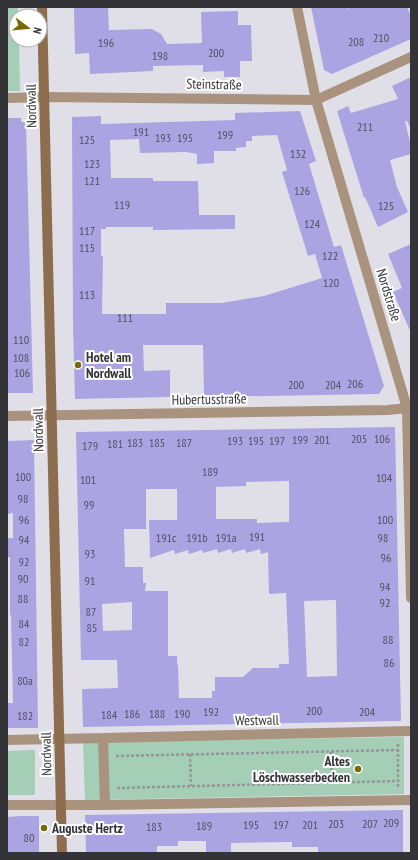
<svg xmlns="http://www.w3.org/2000/svg" width="418" height="860" viewBox="0 0 418 860" font-family="'PT Sans Narrow',sans-serif">
	<rect width="100%" height="100%" fill="#e0dfe8"/>
	<path fill="#a4ceb6" d="M7 7H18V16H16V40H19L20 91H7Z
		M404 737V794L85 800 83 742Z
		M35 750V795H7V751Z"/>
	<path fill="#aba4e2" fill-rule="evenodd" d="M74 7H108L109 30 152 29 161 34 167 44 202 43 201 12 238 11V25H251L252 61H240V77H224V71L203 72V65L153 66V71L90 74 89 53 75 54Z
		M311 7H348V9L352 7H407L411 16V39L332 74 324 70Z
		M411 77V130L407 121H405L411 146V154L390 160 397 187 408 212 378 227 365 197 364 198 337 111 348 106 351 113 398 99 392 86Z
		M300 111 316 161 309 164 334 247 341 245 384 386 379 394 204 397 203 345H143L144 371 170 370V397L75 399 73 325 72 117 101 116V124L235 120V113ZM277 135 287 170 282 172 308 256 315 254 322 278 264 296 221 303H166V314H102L103 256H101V229H106V227H153V230L235 229V215H199L198 181H153V178H111L110 140 139 139 140 153 186 152 197 154V164L214 163V151H236V148L246 147V141H252V136Z
		M7 118H21V122H26L33 393H7Z
		M411 244V333L393 292 402 288 388 254Z
		M395 427 401 721 83 727 82 689 118 688 117 660H81L76 432ZM289 481V522L257 523V519H216V487L246 486V482ZM146 489H177V520H149L150 558 174 550 175 554 188 550 189 554 202 550 203 553 217 549 218 553 231 549 232 553 245 549 246 553 260 549 261 554 268 552 269 594 286 593 289 664H279V668H253L243 677H215V691H212V698H179L178 665 177 664V656H168V591H145L146 583H143V567H125L124 529H146ZM336 600 337 676 307 677 304 601ZM132 602V630L103 631 102 604Z
		M34 440 38 728H7V703H13L11 615H10V557H7V538H13V513L7 514V441Z
		M403 810V853H318V847H292V842L231 843V853H206V841H178V846H157V853H86L85 815Z
		M21 816H39V853H7V817Z"/>
	<g fill="none" stroke-linecap="round" stroke-linejoin="round">
		<path stroke="#96959c" stroke-width="2.5" stroke-dasharray="3 2" stroke-linecap="butt" d="M398 744V789
			M331 752 332 783
			M190 754 191 786
			M116 756 398 750
			M117 788 398 781"/>
		<path stroke="#a9937e" stroke-width="10" d="M297 7 316 100 407 408 411 598
			M7 98 45 97 316 100 411 57
			M7 416 388 410 407 408 411 406
			M411 731 103 738 105 805 411 800
			M7 740 103 738
			M7 805H105"/>
		<path stroke="#8c6e4e" stroke-width="10" d="M42 7 62 853"/>
	</g>
	<g fill="#786a03" stroke="#fff" stroke-width="1.5">
		<circle cx="78" cy="365" r="4"/>
		<circle cx="358" cy="769" r="4"/>
		<circle cx="44" cy="828" r="4"/>
	</g>
	<g text-anchor="middle" dominant-baseline="central" stroke-width="4" stroke-linejoin="round" paint-order="stroke">
		<g font-size="12" fill="#524f62">
			<text x="381" y="37">210</text>
			<text x="356" y="41">208</text>
			<text x="106" y="42">196</text>
			<text x="216" y="52">200</text>
			<text x="160" y="55">198</text>
			<text x="365" y="126">211</text>
			<text x="141" y="131">191</text>
			<text x="225" y="134">199</text>
			<text x="163" y="137">193</text>
			<text x="185" y="137">195</text>
			<text x="87" y="139">125</text>
			<text x="298" y="153">132</text>
			<text x="92" y="163">123</text>
			<text x="92" y="180">121</text>
			<text x="302" y="190">126</text>
			<text x="122" y="204">119</text>
			<text x="386" y="205">125</text>
			<text x="312" y="223">124</text>
			<text x="87" y="230">117</text>
			<text x="87" y="247">115</text>
			<text x="330" y="255">122</text>
			<text x="331" y="282">120</text>
			<text x="87" y="294">113</text>
			<text x="125" y="317">111</text>
			<text x="21" y="339">110</text>
			<text x="21" y="357">108</text>
			<text x="22" y="372">106</text>
			<text x="355" y="383">206</text>
			<text x="296" y="384">200</text>
			<text x="333" y="384">204</text>
			<text x="359" y="438">205</text>
			<text x="382" y="438">106</text>
			<text x="300" y="439">199</text>
			<text x="322" y="439">201</text>
			<text x="235" y="440">193</text>
			<text x="256" y="440">195</text>
			<text x="277" y="440">197</text>
			<text x="135" y="442">183</text>
			<text x="157" y="442">185</text>
			<text x="184" y="442">187</text>
			<text x="115" y="443">181</text>
			<text x="90" y="445">179</text>
			<text x="210" y="471">189</text>
			<text x="23" y="476">100</text>
			<text x="384" y="477">104</text>
			<text x="88" y="479">101</text>
			<text x="23" y="498">98</text>
			<text x="89" y="504">99</text>
			<text x="24" y="519">96</text>
			<text x="385" y="519">100</text>
			<text x="257" y="536">191</text>
			<text x="166" y="537">191c</text>
			<text x="197" y="537">191b</text>
			<text x="226" y="537">191a</text>
			<text x="383" y="537">98</text>
			<text x="24" y="539">94</text>
			<text x="90" y="553">93</text>
			<text x="386" y="557">96</text>
			<text x="24" y="561">92</text>
			<text x="23" y="578">90</text>
			<text x="90" y="580">91</text>
			<text x="385" y="586">94</text>
			<text x="23" y="598">88</text>
			<text x="385" y="602">92</text>
			<text x="91" y="611">87</text>
			<text x="24" y="623">84</text>
			<text x="92" y="627">85</text>
			<text x="388" y="639">88</text>
			<text x="24" y="641">82</text>
			<text x="389" y="662">86</text>
			<text x="25" y="680">80a</text>
			<text x="314" y="710">200</text>
			<text x="211" y="711">192</text>
			<text x="367" y="711">204</text>
			<text x="132" y="713">186</text>
			<text x="157" y="713">188</text>
			<text x="182" y="713">190</text>
			<text x="109" y="714">184</text>
			<text x="25" y="715">182</text>
			<text x="391" y="822">209</text>
			<text x="336" y="823">203</text>
			<text x="370" y="823">207</text>
			<text x="251" y="824">195</text>
			<text x="281" y="824">197</text>
			<text x="310" y="824">201</text>
			<text x="204" y="825">189</text>
			<text x="154" y="826">183</text>
			<text x="29" y="837">80</text>
		</g>
		<g font-size="14" fill="#343337" stroke="#fff">
			<text transform="translate(214 84) rotate(1)">Steinstraße</text>
			<text transform="translate(31 106) rotate(-91)">Nordwall</text>
			<text transform="translate(389 295) rotate(73)">Nordstraße</text>
			<text transform="translate(209 399) rotate(-1)">Hubertusstraße</text>
			<text transform="translate(38 430) rotate(-91)">Nordwall</text>
			<text transform="translate(257 720) rotate(-1)">Westwall</text>
			<text transform="translate(46 754) rotate(-91)">Nordwall</text>
		</g>
		<g font-size="14" font-weight="bold" fill="#343337" stroke="#fff" text-anchor="start">
			<text x="86" y="357">Hotel am<tspan x="86" dy="16">Nordwall</tspan></text>
			<text x="350" y="761" text-anchor="end">Altes<tspan x="350" dy="16">Löschwasserbecken</tspan></text>
			<text x="52" y="828">Auguste Hertz</text>
		</g>
	</g>
	<rect width="418" height="860" fill="none" stroke="#343337" stroke-width="16"/>
	<g transform="translate(28 28) rotate(106)"><circle r="19" fill="#ffffff" stroke="#aeadaf"/>
	<path d="M0-3L7 15L0 10L-7 15Z" fill="#786a03"/>
	<text y="-6" font-size="11" font-weight="bold" text-anchor="middle" fill="#343337">N</text>
	</g>
</svg>
